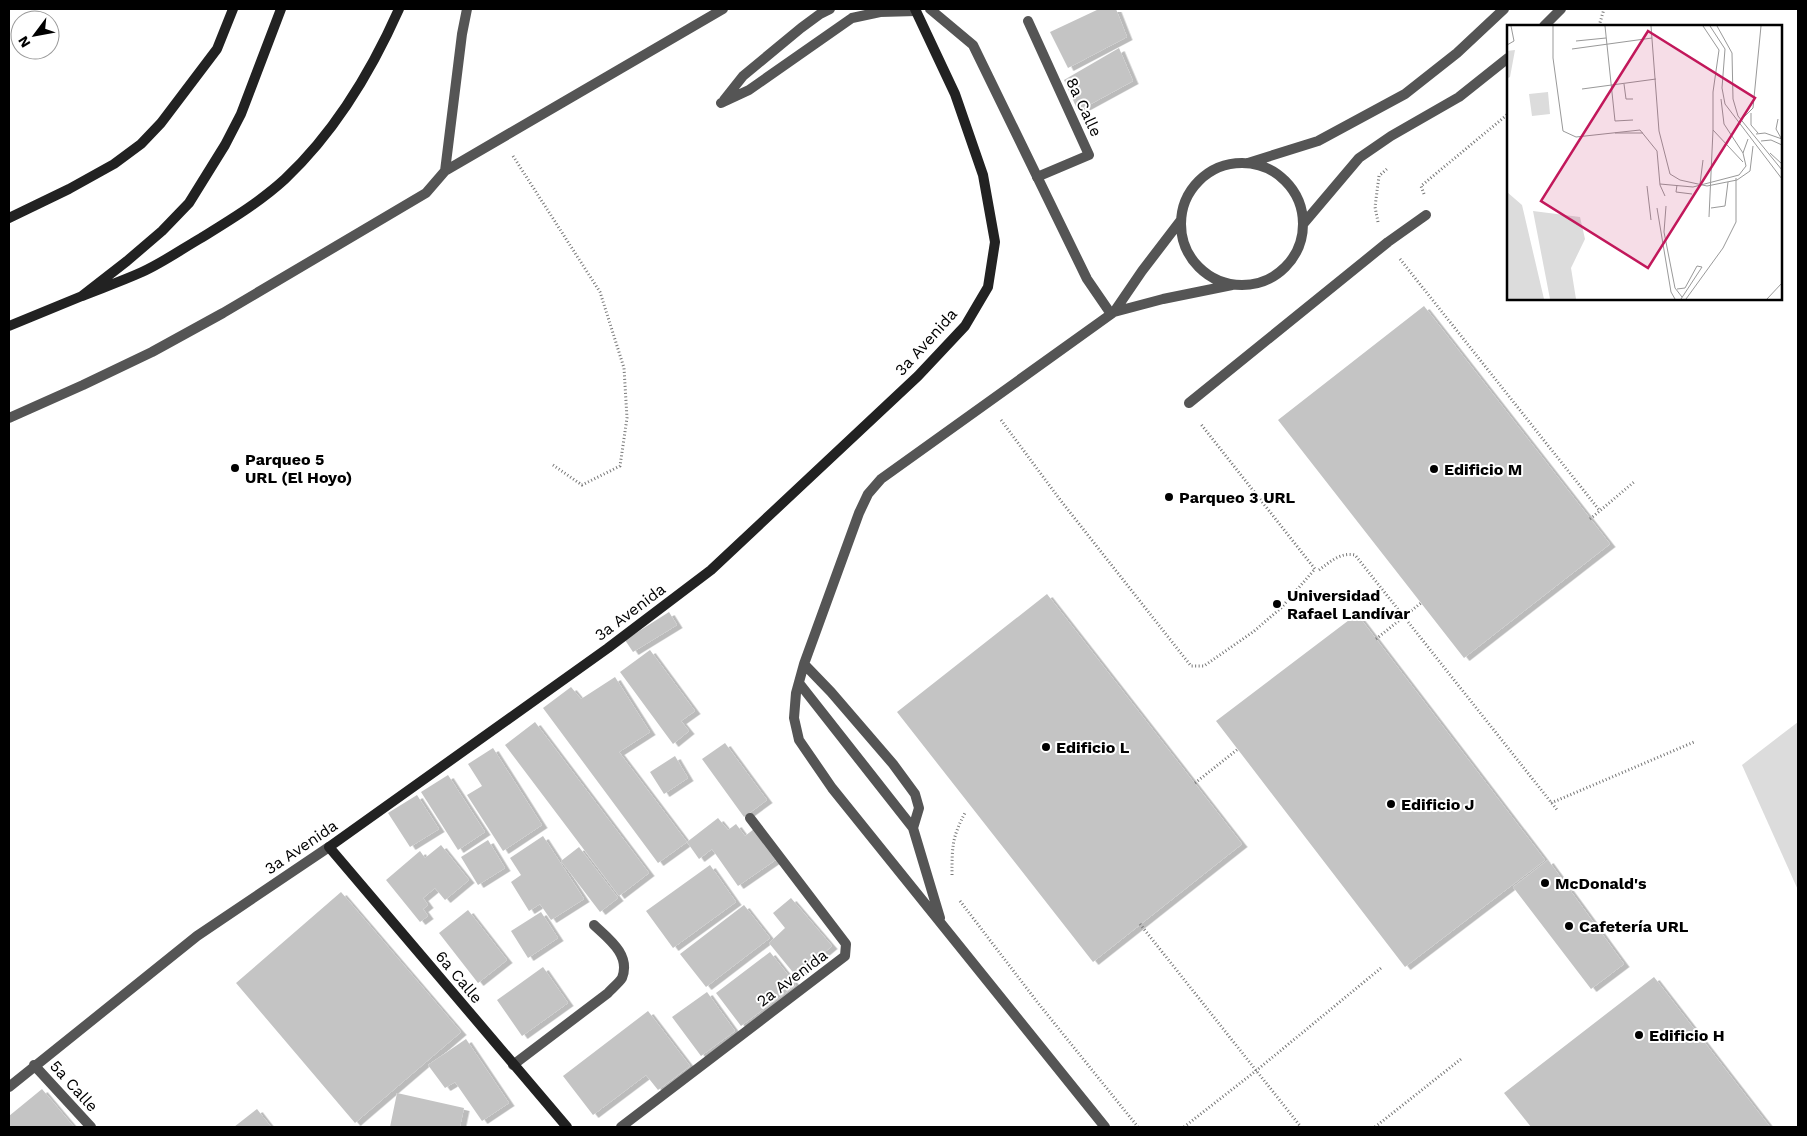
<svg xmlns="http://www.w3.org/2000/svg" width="1807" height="1136" viewBox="0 0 1807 1136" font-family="'Work Sans',sans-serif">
	<defs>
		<filter id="shadow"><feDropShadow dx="5.5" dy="3" stdDeviation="0" flood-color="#0004"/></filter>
	</defs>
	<rect width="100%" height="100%" fill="#fff"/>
	<path fill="#dcdcdc" d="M1798 722V890L1742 765Z"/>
	<path fill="#c4c4c4" filter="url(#shadow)" d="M1099 9H1116L1127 37 1068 68 1050 32Z
		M1119 48 1133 81 1078 111 1064 80Z
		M1424 306 1610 544 1464 658 1278 420Z
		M1047 594 1242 844 1093 962 897 712Z
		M669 612 677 625 633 652 625 640Z
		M1357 614 1545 860 1405 967 1216 721Z
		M650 650 695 711 681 721 689 731 673 744 620 672Z
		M615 677 650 732 619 752 687 842 658 863 543 708 571 687 581 699Z
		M535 722 649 873 619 896 505 745Z
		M725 743 767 800 744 817 702 759Z
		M493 748 542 825 503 851 467 795 482 786 468 764Z
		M675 756 688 778 664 794 650 772Z
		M448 775 485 832 458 850 421 792Z
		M417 795 439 829 410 847 388 813Z
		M718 818 728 830 736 824 745 836 754 829 777 859 738 886 712 849 699 859 687 842Z
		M543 836 584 899 551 920 540 904 529 911 511 882 521 875 510 858Z
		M488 840 505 868 478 885 461 857Z
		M441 845 469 880 445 900 435 888 423 898 428 905 423 909 428 916 420 922 386 880 420 851 425 858Z
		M579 847 618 898 600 912 561 861Z
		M1548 860 1624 964 1591 989 1513 887Z
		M710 865 736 902 673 948 646 911Z
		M341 892 461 1032 355 1123 236 983Z
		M791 898 832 946 796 976 769 943 785 928 773 913Z
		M744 905 770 938 706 987 680 954Z
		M468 910 507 960 478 983 439 933Z
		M541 912 558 938 528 958 511 931Z
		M770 952 796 985 741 1026 716 993Z
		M543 967 568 1003 522 1036 497 1000Z
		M1654 977 1770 1127H1531L1504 1093Z
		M707 992 735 1031 701 1056 672 1017Z
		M648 1011 690 1066 658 1090 646 1075 593 1115 563 1076Z
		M466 1039 509 1103 482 1121 455 1082 445 1088 428 1065Z
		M42 1089 74 1127H9V1116Z
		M397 1093 464 1108 460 1127H390Z
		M257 1109 271 1127H234Z"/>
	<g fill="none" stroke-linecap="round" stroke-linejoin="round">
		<path stroke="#777" stroke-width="3" stroke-dasharray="1 2.5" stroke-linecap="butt" d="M1599 26 1604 9
			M513 156 600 292 624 368 627 418 620 466 582 485 553 465
			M1424 194 1421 186 1508 114
			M1378 222 1375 207 1379 176 1388 168
			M1400 259 1600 511
			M1001 420 1061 501 1191 666H1204L1253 632 1281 608 1315 569 1200 423
			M1590 519 1634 482
			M1319 570C1330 562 1340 552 1355 555L1558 811
			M1376 639 1421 603
			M1195 783 1238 749
			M1551 803 1694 742
			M952 875C952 846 952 837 966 811
			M960 901 1038 1003 1138 1127
			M1140 924 1301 1127
			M1184 1127 1257 1070 1381 968
			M1375 1127 1461 1059"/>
		<path stroke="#555" stroke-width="10" d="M930 9 973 45 1087 279 1111 314
			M1544 26 1561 9
			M724 100 743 76 801 28 820 14 830 9
			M721 103 749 90 852 18 880 12 916 11
			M1248 163 1318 141 1405 94 1457 53 1504 9
			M1181 224a61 61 0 1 1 122 0a61 61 0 1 1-122 0Z
			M445 171 723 9
			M1304 223 1359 158 1391 136 1459 97 1508 58
			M1114 312 1163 299 1232 285
			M1189 403 1388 242 1426 215
			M9 418 83 385 152 352 223 313 426 193 445 171 462 34 467 9
			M804 664 831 692 893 764 915 794 919 808 913 828
			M799 683 913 828 940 918
			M513 1065 608 993C612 988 619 983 622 978 631 955 609 939 594 925
			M1105 1127 832 788 799 740 794 718 796 693 804 664 859 513 868 494 881 479 1114 312 1142 271 1181 220"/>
		<path stroke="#555" stroke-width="10" d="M1028 21 1089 155 1037 177
			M34 1065 91 1127
			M9 1087 197 936 329 847
			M621 1127 845 956 846 944 750 818"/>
		<path stroke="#222" stroke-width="10" d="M9 218 69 189 114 164 141 144 161 123 217 49 233 9
			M82 296C102 288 122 281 142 272 162 263 182 249 201 238 230 220 260 202 285 179 336 131 371 72 399 9
			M9 326 82 296 127 261 162 231 189 203 225 145 241 114 281 9
			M567 1127 329 847 608 648 711 570 918 376 965 326 988 287 995 242 983 175 955 94 915 9"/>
	</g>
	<g fill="#000" stroke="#fff" stroke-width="2">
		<circle cx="235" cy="468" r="5"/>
		<circle cx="1434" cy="469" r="5"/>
		<circle cx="1169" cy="497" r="5"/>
		<circle cx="1277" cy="604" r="5"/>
		<circle cx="1046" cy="747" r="5"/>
		<circle cx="1391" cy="804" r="5"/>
		<circle cx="1545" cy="883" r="5"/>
		<circle cx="1569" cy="926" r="5"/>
		<circle cx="1639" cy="1035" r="5"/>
	</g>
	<g text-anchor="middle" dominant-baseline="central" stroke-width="4" stroke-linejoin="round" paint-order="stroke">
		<g font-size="16" fill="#000" stroke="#fff">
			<text transform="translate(1084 107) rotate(65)">8a Calle</text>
			<text transform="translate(926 342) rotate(-48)">3a Avenida</text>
			<text transform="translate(630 612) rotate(-37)">3a Avenida</text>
			<text transform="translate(301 847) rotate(-34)">3a Avenida</text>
			<text transform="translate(459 977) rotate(50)">6a Calle</text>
			<text transform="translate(792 978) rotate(-37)">2a Avenida</text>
			<text transform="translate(74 1086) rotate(48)">5a Calle</text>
		</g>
		<g font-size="16" font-weight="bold" fill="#000" stroke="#fff" text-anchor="start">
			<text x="245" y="459">Parqueo 5<tspan x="245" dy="18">URL (El Hoyo)</tspan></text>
			<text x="1444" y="469">Edificio M</text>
			<text x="1179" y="497">Parqueo 3 URL</text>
			<text x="1287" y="595">Universidad<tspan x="1287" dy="18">Rafael Landívar</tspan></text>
			<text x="1056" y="747">Edificio L</text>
			<text x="1401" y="804">Edificio J</text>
			<text x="1555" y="883">McDonald's</text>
			<text x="1579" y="926">Cafetería URL</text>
			<text x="1649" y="1035">Edificio H</text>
		</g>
	</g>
	<g transform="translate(1507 25)">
		<rect width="275" height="275" fill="#fff"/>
		<path d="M8 25 3 52 1 53 0 26ZM41 67 43 89 25 91 22 69ZM0 167 15 180 37 274H0ZM26 186 73 192 78 214 64 243 69 274H43Z" fill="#dcdcdc"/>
		<path fill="none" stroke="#999" stroke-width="1" d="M46 1V33L56 106 69 112 133 105 150 126 153 160 158 171M98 1 108 96 126 95M144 1 152 106 163 149 173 155 200 161 230 155 243 146 246 121M196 1 212 25 206 67V105L236 137M203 1 218 24 215 63 218 79 275 154M210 1 225 28 226 74 231 91 275 145M69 16 99 13M0 20 7 16 4 1M65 24 145 13M117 59 119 74H126M75 64 149 54M214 74 217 99 236 128M244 88V100L251 108M271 94 269 104 274 113M234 95 246 83 254 1M108 108H136M249 109 258 108 275 114M254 116 264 115 275 120M263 128 275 139M153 159 186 162 232 150 239 141 236 128 241 114M193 159 196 135M170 160 169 167 185 169M140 161 144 195M159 181 157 207 168 263 175 272M150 183 164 267 168 274M204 183 218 181 221 157M202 192 206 105M170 264 178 263 190 241 195 242 174 274M179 274 216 223 229 197V153M260 274 275 258"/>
		<path fill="#c2185b" fill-opacity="0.15" stroke="#c2185b" stroke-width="2.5" d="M141 6 248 73 141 243 34 176Z"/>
		<rect width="275" height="275" fill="none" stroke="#000" stroke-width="2.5"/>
	</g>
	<rect width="1807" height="1136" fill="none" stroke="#000000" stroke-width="20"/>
	<g transform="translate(35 35) rotate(238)"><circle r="24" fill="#ffffff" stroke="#999999"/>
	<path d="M0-4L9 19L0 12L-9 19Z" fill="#000000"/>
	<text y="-8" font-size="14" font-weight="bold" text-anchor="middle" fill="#000000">N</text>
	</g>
</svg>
